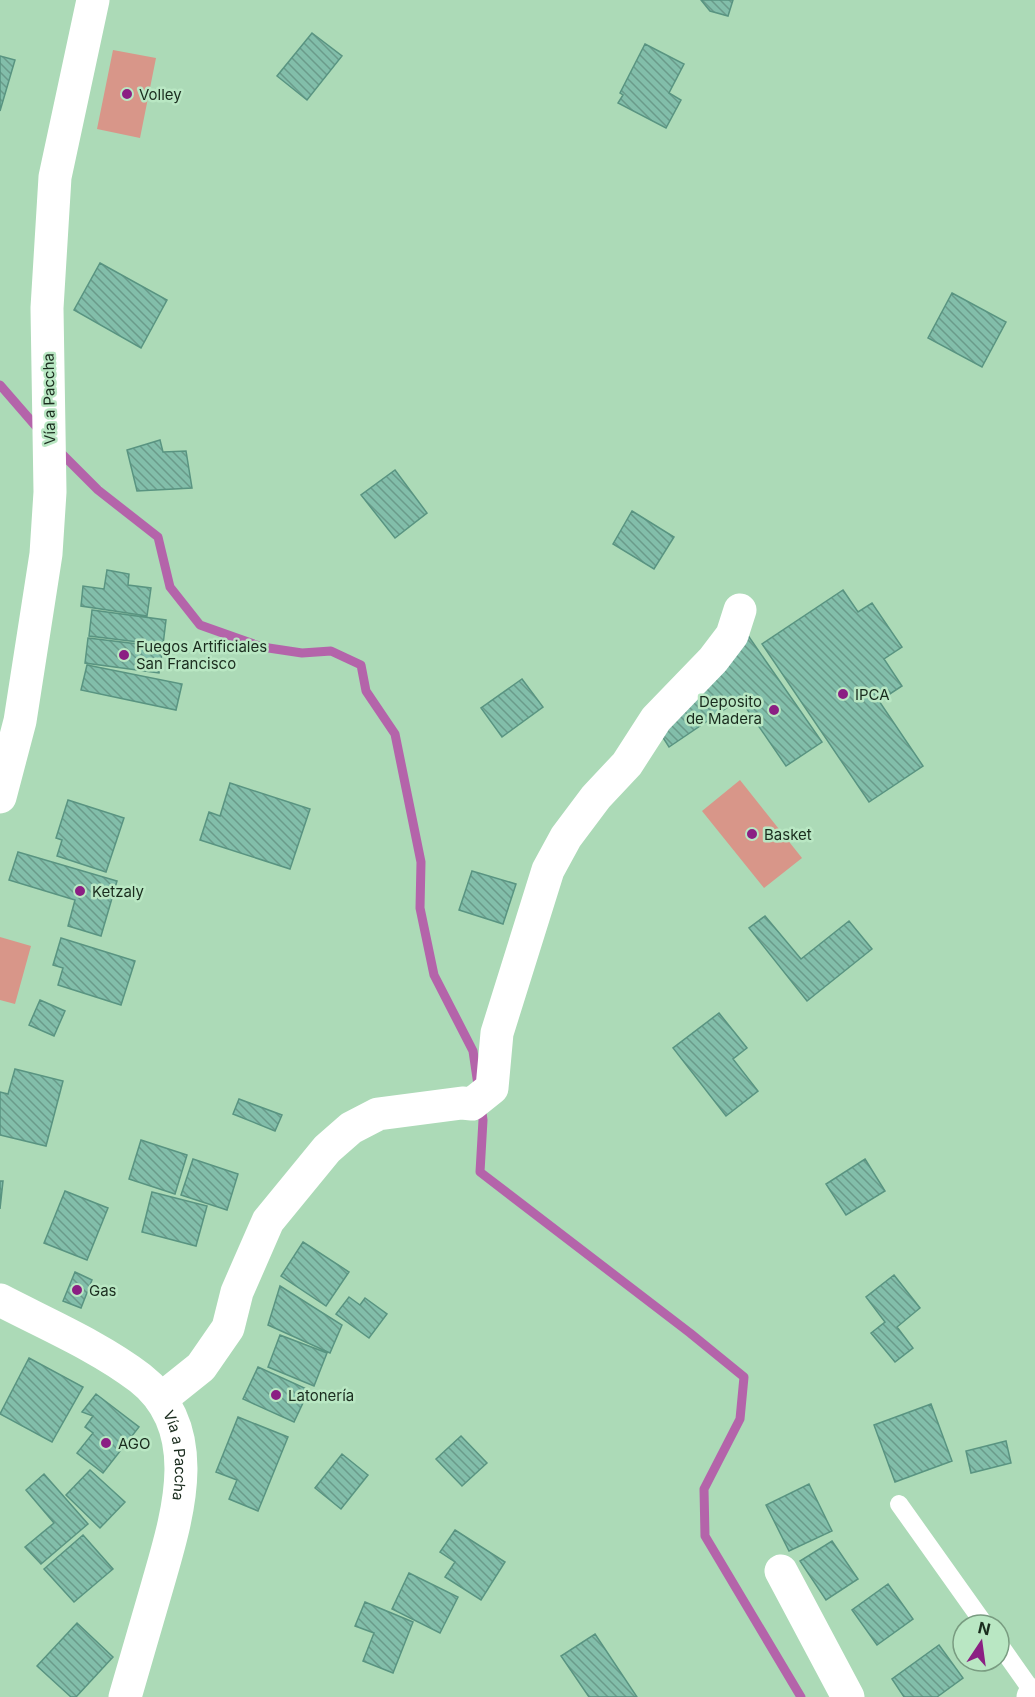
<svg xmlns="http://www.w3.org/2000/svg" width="1035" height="1697" viewBox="0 0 1035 1697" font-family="Inter,sans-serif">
	<defs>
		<pattern id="building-back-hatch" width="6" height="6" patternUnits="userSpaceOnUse" patternTransform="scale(1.5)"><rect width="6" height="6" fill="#82beaa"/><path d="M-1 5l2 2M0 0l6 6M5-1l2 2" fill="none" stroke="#6a9b8a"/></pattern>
	</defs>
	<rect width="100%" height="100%" fill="#acdab7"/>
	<path fill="#d89689" d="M113 50 156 58 140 138 97 129Z
		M740 780 802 858 764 888 702 811Z
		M0 937 31 946 15 1004 0 1000Z"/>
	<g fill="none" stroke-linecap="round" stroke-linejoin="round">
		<path stroke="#b464aa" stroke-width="9" d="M0 385 40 431
			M58 450 98 490 158 537 170 587 200 625 262 647 302 653 331 651 361 665 366 691 395 734 421 862 420 908 434 975 473 1051 478 1085
			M481 1105 483 1120 480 1172 690 1333 744 1377 740 1419 704 1489 705 1536 801 1697"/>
	</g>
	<path fill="url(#building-back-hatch)" stroke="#599481" stroke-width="1.5" d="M701 0H733L728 16 710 11Z
		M312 33 342 56 307 100 277 76Z
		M645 44 684 64 669 93 681 100 666 128 618 103 623 95 620 93Z
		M0 56 15 60 0 111Z
		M100 263 167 300 141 348 74 310Z
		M952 293 1006 322 982 367 928 338Z
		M160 440 163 452 186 451 192 488 137 491 127 450Z
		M395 470 427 513 395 538 361 495Z
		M632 511 674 537 654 569 613 544Z
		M107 570 129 574 128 585 151 588 147 616 81 606 83 586 104 589Z
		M843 590 858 612 872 603 902 647 884 659 902 686 879 701 923 766 869 802 762 644Z
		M92 610 166 620 163 645 89 636Z
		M747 634 822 742 786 766 740 699 669 747 662 736Z
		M88 638 163 647 159 673 85 663Z
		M87 665 182 684 176 710 81 690Z
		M522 679 543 707 502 737 481 708Z
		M230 783 310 809 290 869 200 840 209 812 220 816Z
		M68 800 124 818 106 872 57 856 62 840 56 838Z
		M18 852 117 881 101 936 68 926 75 900 9 880Z
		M472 871 516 884 503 924 459 910Z
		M765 916 801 959 849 921 872 949 807 1001 749 928Z
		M61 938 135 961 121 1005 58 985 63 968 53 965Z
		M40 1000 65 1011 54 1036 29 1025Z
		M719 1013 747 1048 733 1059 758 1091 726 1116 673 1048Z
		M15 1069 63 1081 46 1146 0 1135V1092L8 1094Z
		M239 1099 282 1115 275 1131 233 1114Z
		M141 1140 187 1155 175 1194 129 1179Z
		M193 1159 238 1174 227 1210 181 1195Z
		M865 1159 885 1191 846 1215 826 1184Z
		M0 1181H3L0 1209Z
		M65 1191 108 1208 87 1260 44 1243Z
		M152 1192 207 1206 196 1246 142 1232Z
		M303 1242 349 1272 326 1306 281 1276Z
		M75 1272 92 1280 81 1308 63 1301Z
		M894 1275 920 1308 897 1327 913 1348 895 1362 871 1333 885 1322 866 1297Z
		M280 1286 342 1325 330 1353 268 1325Z
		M349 1297 360 1305 365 1298 387 1314 369 1338 336 1314Z
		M280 1335 327 1353 314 1386 268 1367Z
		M29 1358 83 1387 52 1442 0 1414Z
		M258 1367 309 1390 294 1422 243 1399Z
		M96 1394 139 1427 103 1473 77 1453 93 1433 85 1427 93 1416 82 1412Z
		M931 1404 952 1461 895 1482 874 1425Z
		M238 1417 288 1437 258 1511 229 1499 237 1480 216 1472Z
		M461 1436 487 1463 462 1486 436 1459Z
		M1006 1441 1011 1463 971 1473 966 1451Z
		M342 1454 368 1475 341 1509 315 1488Z
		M90 1470 125 1502 100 1528 66 1495Z
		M44 1474 88 1524 41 1564 25 1547 54 1523 26 1490Z
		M809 1484 832 1531 789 1551 766 1505Z
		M455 1530 505 1562 481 1600 445 1577 455 1562 440 1552Z
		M83 1535 113 1569 74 1602 44 1569Z
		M832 1541 858 1579 826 1600 800 1561Z
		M409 1573 458 1597 440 1633 392 1609Z
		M888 1584 913 1619 877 1645 852 1610Z
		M365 1602 413 1622 393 1673 363 1661 374 1633 355 1626Z
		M77 1623 113 1657 76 1697H71L37 1666Z
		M595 1634 637 1697H589L561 1656Z
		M939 1645 963 1678 937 1697H904L892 1679Z"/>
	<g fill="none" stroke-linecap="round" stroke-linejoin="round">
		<path stroke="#fff" stroke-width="18" d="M899 1504 985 1625
			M999 1644 1035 1695"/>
		<path stroke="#fff" stroke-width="33" d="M161 1399 201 1367 228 1328 237 1292 268 1221 327 1149 351 1128 378 1114 462 1103 472 1104 492 1088 497 1033 548 870 566 837 596 797 627 764 656 719 713 660 732 635 740 610
			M781 1571 848 1697
			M1033 1697 1035 1695"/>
		<g stroke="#fff" stroke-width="33">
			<path d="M0 797 20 721 46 554 50 492 47 308 55 177 93 0"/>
			<path id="s1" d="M0 1300C46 1324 98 1346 140 1378 207 1430 176 1520 157 1587 146 1624 136 1660 125 1697"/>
		</g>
	</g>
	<g fill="#8b1f83" stroke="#b9e7c3" stroke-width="2">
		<circle cx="127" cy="94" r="6"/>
		<circle cx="124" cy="655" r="6"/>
		<circle cx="843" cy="694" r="6"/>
		<circle cx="774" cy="710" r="6"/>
		<circle cx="752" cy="834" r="6"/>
		<circle cx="80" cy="891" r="6"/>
		<circle cx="77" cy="1290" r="6"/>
		<circle cx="276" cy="1395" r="6"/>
		<circle cx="106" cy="1443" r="6"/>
	</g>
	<g text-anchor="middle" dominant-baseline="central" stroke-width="5" stroke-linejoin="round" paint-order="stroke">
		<g font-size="15" fill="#1a2c1e" stroke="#b9e7c3" text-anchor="start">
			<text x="139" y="94">Volley</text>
			<text x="136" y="646">Fuegos Artificiales<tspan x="136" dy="17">San Francisco</tspan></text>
			<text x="855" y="694">IPCA</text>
			<text x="762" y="701" text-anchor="end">Deposito<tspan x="762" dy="17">de Madera</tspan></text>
			<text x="764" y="834">Basket</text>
			<text x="92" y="891">Ketzaly</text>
			<text x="89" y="1290">Gas</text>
			<text x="288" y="1395">Latonería</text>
			<text x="118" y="1443">AGO</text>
		</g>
		<g font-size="15" fill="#1a2c1e" stroke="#b9e7c3">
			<text transform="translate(49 399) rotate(-91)">Vía a Paccha</text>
			<text stroke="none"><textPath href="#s1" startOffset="250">Vía a Paccha</textPath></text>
		</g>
	</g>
	<g transform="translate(981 1643) rotate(13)"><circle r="28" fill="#b9e7c3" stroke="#799c81" stroke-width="1.5"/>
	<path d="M0-4.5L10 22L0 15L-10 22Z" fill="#8b1f83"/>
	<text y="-9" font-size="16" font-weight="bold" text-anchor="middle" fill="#1a2c1e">N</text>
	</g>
</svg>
